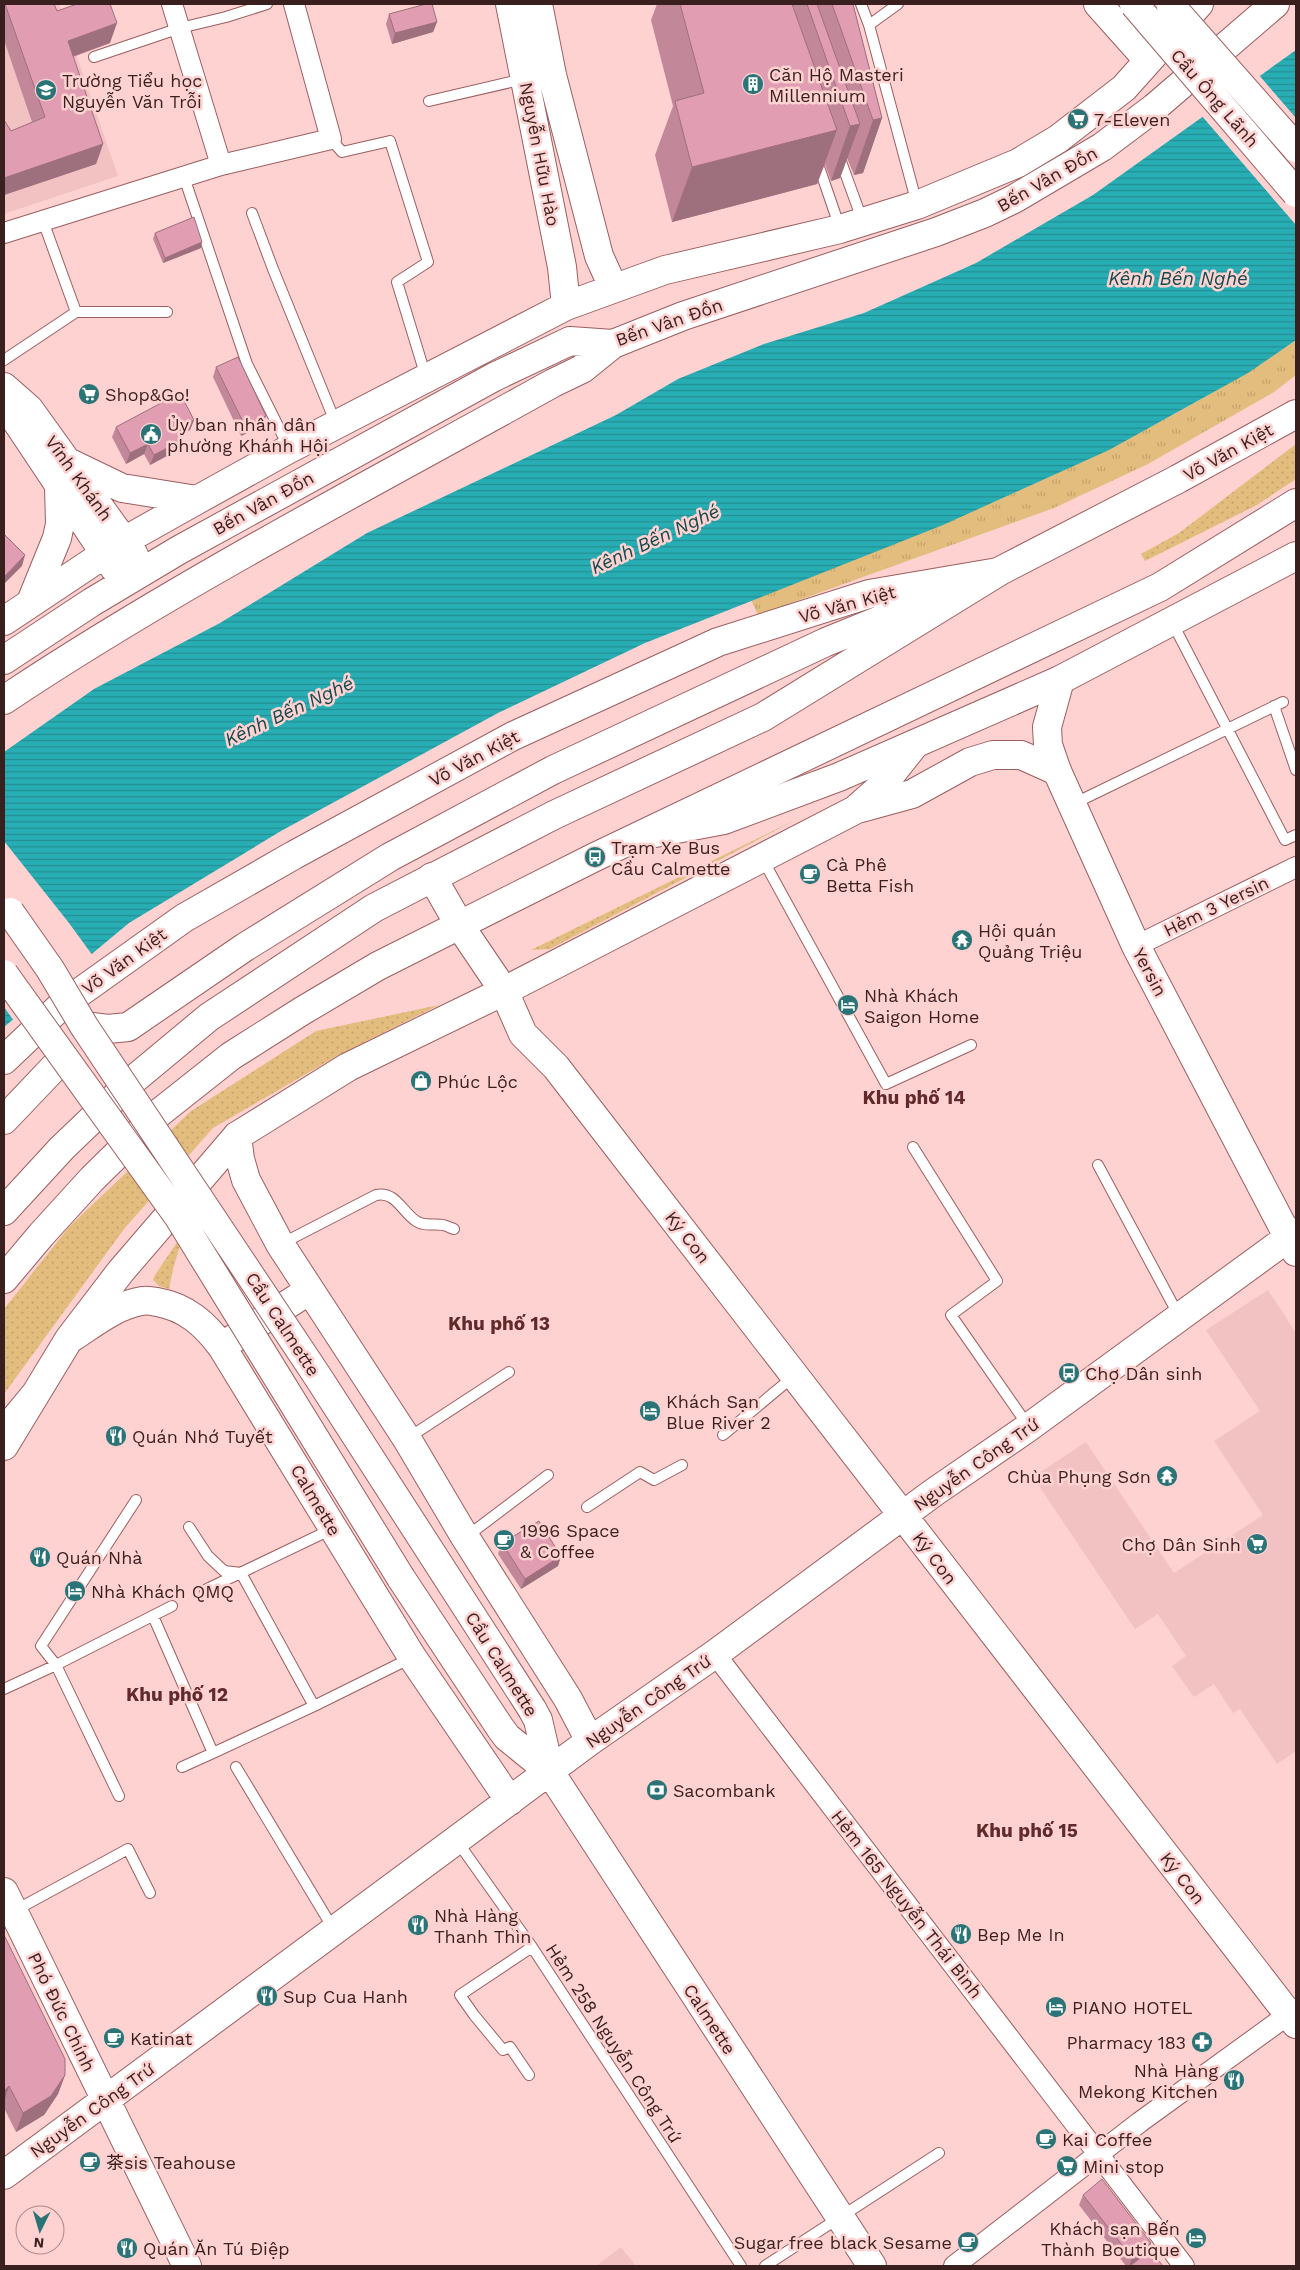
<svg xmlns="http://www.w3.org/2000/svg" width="1300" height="2270" viewBox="0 0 1300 2270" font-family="'Work Sans','Noto Sans SC',sans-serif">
	<defs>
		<pattern id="grass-dots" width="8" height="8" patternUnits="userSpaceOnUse" patternTransform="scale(1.25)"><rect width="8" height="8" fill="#e3bd7d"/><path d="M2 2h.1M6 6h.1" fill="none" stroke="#c4a26c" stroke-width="1.8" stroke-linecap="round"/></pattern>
		<pattern id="park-tufts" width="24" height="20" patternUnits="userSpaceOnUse" patternTransform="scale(1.25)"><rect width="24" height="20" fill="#e3bd7d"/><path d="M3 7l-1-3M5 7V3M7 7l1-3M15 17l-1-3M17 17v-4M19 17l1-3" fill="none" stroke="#c4a26c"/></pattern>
		<pattern id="water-rules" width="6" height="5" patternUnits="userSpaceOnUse" patternTransform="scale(1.25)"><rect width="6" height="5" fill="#27aeb4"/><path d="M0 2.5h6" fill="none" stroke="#238d92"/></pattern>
	</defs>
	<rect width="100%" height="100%" fill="#fed2d1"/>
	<path fill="#f1c2c1" d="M4 4H59L118 176 4 214Z
		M1268 1290 1296 1333V1751L1277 1764 1240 1709 1233 1713 1214 1684 1194 1697 1172 1666 1186 1656 1158 1614 1135 1629 1033 1477 1086 1442 1174 1573 1263 1515 1214 1441 1260 1411 1206 1330Z
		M621 2247 636 2266H596Z"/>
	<path fill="url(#grass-dots)" d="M1296 444V479L1257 505 1145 561 1141 554 1179 533Z
		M799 818 550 949 531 950Z
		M439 1005 337 1056 213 1128 124 1229 4 1394V1309L69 1227 191 1111 316 1031Z
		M184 1232 173 1269 169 1289 159 1286 153 1280 155 1275Z"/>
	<path fill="url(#park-tufts)" d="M1296 340V375L1274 392 1148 464 1054 508 758 615 751 600C939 526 1128 454 1296 340Z"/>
	<path fill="url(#water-rules)" d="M1296 50V340L1248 373 1109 450 943 525 645 643 498 713 281 831 129 923 4 1027V752L94 689 220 623 367 533 616 415 678 379 764 344 864 313 976 263 1093 195Z"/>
	<path fill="#fed2d1" d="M1258 74 1296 118V225L1201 115Z
		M4 841 69 923 93 956 14 1021 4 1007Z"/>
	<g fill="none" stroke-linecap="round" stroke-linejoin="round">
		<g stroke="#9d5e5f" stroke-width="12">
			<path id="lane" d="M861 4 869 25 917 204
				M869 25 898 4
				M94 57 180 28 226 17 267 4
				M429 101 524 79
				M331 139 342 152 390 141 428 262 397 282 426 377
				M839 156 863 222
				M817 161 840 228
				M184 177 247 364 289 448
				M252 213 273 269 336 424
				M76 312H167
				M4 360 76 312 43 221
				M1172 622 1285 840 1296 835
				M1274 706 1296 770
				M1073 804 1283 702
				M762 858 886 1084 971 1045
				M913 1147 997 1281 951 1315 1029 1427
				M1098 1165 1179 1316
				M281 1244 376 1195C396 1191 402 1212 416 1221 425 1227 434 1223 443 1225 447 1226 451 1228 454 1229
				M723 1435 794 1376
				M408 1438 509 1372
				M136 1500 41 1646 56 1665 172 1606
				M587 1507 640 1472 654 1480 682 1465
				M189 1527 208 1556 224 1571 241 1573 314 1706 411 1658
				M466 1537 548 1475
				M205 1590 332 1529
				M153 1616 213 1753 182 1767
				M4 1689 56 1665 119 1796
				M213 1753 314 1706
				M236 1767 334 1930
				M457 1841 532 1947 741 2266
				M14 1911 128 1849 150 1893
				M529 2075 510 2047 503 2050 474 2015 460 1995 532 1947
				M765 2266 939 2153"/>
		</g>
		<g stroke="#9d5e5f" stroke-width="22">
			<path id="street" d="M172 4 221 165
				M4 233 221 165 331 139 294 4
				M1136 946 1296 867
				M715 1654 1184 2266
				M954 2266 1140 2122 1296 2009"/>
		</g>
		<g stroke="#9d5e5f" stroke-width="30">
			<path id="secondary" d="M510 4 562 267 566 306
				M538 4 552 75 599 256 613 287
				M1098 4 1148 60
				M4 387 29 409 134 555
				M13 416 115 569
				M70 463 122 488 197 500
				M31 602 57 538 60 524 59 487
				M4 621 124 541 197 500 289 449 566 306 665 270 840 229 917 205 1018 163 1058 139 1124 88 1199 4
				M4 660 92 602 179 550 494 377 570 341 613 344 683 316 936 232 985 213 1014 199 1102 147 1154 108 1275 4
				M1060 680 1047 727 1048 745 1057 771 1136 946 1296 1252
				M4 700C178 584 370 485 553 383L582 369 613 344
				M432 877 460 926 504 991 523 1034 556 1067 1296 2024
				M237 1136 240 1159 246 1180 280 1244 407 1439 465 1537 568 1699 590 1741
				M71 1338C93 1324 116 1305 142 1301 147 1300 152 1301 157 1302 186 1307 205 1324 222 1347L412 1657 510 1801
				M227 1343 310 1290
				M401 1578 501 1729 507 1737 550 1772 872 2266
				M532 1709 538 1720 550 1772
				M4 1892 187 2266
				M4 2175 590 1741 715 1654 933 1493 1029 1427 1296 1232"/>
		</g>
		<g stroke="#9d5e5f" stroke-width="30">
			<path id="primary" d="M861 808 912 794 970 762 993 755H1021L1057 771
				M655 833 724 820 839 777 1060 680 1296 556
				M4 1060 62 1005 184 918 294 855 513 736 718 642 869 594 998 572
				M4 1120 63 1058
				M4 1446 69 1339 121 1271 237 1136 348 1067 504 991 855 810 881 787 915 744"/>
		</g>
		<g stroke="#9d5e5f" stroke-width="30">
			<path id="highway" d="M84 1026 108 1029 128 1027 245 947 390 857 553 770 826 642 927 601
				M4 1211 62 1148 132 1081 209 1017 374 908 554 815 763 717 1000 571 1178 479 1296 414
				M4 1279 41 1235 92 1179 159 1113 231 1056 302 1011 378 966 595 857 1160 587 1296 503
				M4 1432 33 1397"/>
		</g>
		<use href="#lane" stroke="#fff" stroke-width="10"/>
		<use href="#street" stroke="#fff" stroke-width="20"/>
		<use href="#secondary" stroke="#fff" stroke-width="28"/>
		<use href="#primary" stroke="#fff" stroke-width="28"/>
		<use href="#highway" stroke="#fff" stroke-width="28"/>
		<g stroke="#9d5e5f" stroke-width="30" stroke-linecap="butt">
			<path id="secondary-bridge" d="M10 912 50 969 84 1026 318 1377 532 1709
				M4 974 178 1216 401 1578"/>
		</g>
		<g stroke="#9d5e5f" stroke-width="30" stroke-linecap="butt">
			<path id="primary-bridge" d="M1134 4 1296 193
				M1171 6 1296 148"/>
		</g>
		<use href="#secondary-bridge" stroke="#fff" stroke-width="28"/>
		<use href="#primary-bridge" stroke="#fff" stroke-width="28"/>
	</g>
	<path fill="#c28899" d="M4 4H54L57 11 110 43 73 57 103 144 96 164 4 195V120L11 131 32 122 4 40Z
		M657 4H853L882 118 863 173 854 175 847 158 840 178 831 181 825 164 817 184 672 222 655 155 673 106 651 20Z
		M389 14 437 22 433 32 392 44 386 24Z
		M155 233 201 248 163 263 153 239Z
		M216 367 262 426 241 436 213 377Z
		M194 420 190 430 180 435 182 440 178 450 150 465 144 454 126 464 112 437 116 427Z
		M502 1543 561 1556 558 1566 521 1589 498 1554Z
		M4 1935 65 2075 58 2094 44 2115 16 2132 4 2108Z
		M1083 2195 1151 2243 1148 2252 1163 2266H1126L1079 2205Z"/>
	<path fill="#9e6f7d" d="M437 22 433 32 392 44 395 33Z
		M117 23 110 43 60 61 68 41Z
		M882 118 863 173 854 175 873 120Z
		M860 124 840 178 831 181 850 126Z
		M837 130 817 184 672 222 692 167Z
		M103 144 96 164 4 195V178Z
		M202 242 201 248 163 263 165 258Z
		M266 416 262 426 241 436 245 426Z
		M194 420 190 430 172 439 176 429Z
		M182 440 178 450 150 465 154 455Z
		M148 444 144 454 126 464 130 453Z
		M25 555 22 566 4 584V577Z
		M561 1556 558 1566 521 1589 525 1579Z
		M65 2075 58 2094 44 2115 16 2132 23 2113Z
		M9 2086 4 2102V2091Z
		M1151 2243 1147 2253 1131 2266H1129L1132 2258Z"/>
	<path fill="#e19eb2" stroke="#9e6f7d" d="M5 4H54L57 11 77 4H110L117 23 68 41 103 144 4 178V120L11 131 45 117Z
		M426 4H432L437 22 395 33 389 14Z
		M680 4H792L837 130 692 167 675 101 704 93Z
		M807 4H817L860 124 850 126Z
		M832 4H853L882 118 873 120Z
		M194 217 202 242 165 258 155 233Z
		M238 357 266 416 245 426 216 367Z
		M180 393 194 420 176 429 182 440 154 455 148 444 130 453 116 427Z
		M4 534 25 555 4 577Z
		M539 1521 561 1556 525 1579 502 1543Z
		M4 1935 65 2059V2075L51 2096 23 2113 9 2086 4 2091Z
		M1102 2179 1151 2243 1132 2258 1083 2195Z
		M1150 2250 1163 2266H1130Z"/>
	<defs>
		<g id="building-disc" transform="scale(1.125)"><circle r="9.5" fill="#2a7478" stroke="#fed2d1"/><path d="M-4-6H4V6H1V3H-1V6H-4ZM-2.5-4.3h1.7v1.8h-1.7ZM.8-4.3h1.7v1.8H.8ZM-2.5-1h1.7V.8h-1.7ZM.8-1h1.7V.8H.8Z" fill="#fff"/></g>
		<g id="school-disc" transform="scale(1.125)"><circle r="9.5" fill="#2a7478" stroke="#fed2d1"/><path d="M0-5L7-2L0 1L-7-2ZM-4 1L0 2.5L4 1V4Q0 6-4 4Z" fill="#fff"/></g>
		<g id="supermarket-disc" transform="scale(1.125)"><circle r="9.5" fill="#2a7478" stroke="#fed2d1"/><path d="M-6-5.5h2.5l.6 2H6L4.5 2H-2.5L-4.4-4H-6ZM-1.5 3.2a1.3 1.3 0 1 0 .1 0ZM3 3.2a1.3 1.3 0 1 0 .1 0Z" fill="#fff"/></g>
		<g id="civic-disc" transform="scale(1.125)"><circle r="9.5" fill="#2a7478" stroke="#fed2d1"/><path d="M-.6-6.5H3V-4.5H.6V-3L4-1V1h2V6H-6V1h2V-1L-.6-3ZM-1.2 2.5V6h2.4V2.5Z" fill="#fff"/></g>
		<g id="bus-disc" transform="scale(1.125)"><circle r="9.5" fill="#2a7478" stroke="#fed2d1"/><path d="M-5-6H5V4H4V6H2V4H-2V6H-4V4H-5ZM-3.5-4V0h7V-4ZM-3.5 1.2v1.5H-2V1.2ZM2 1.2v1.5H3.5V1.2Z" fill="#fff"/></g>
		<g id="cafe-disc" transform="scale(1.125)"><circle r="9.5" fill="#2a7478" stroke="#fed2d1"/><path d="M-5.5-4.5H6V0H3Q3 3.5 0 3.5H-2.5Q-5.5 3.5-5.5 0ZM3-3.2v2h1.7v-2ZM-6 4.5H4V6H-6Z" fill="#fff"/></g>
		<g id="temple-disc" transform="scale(1.125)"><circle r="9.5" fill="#2a7478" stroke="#fed2d1"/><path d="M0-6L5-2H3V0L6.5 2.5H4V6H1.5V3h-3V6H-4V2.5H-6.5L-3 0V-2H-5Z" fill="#fff"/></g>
		<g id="hotel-disc" transform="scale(1.125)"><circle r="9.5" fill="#2a7478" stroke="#fed2d1"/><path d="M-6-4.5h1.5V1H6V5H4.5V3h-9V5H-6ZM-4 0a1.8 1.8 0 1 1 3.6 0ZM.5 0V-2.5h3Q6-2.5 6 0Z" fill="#fff"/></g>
		<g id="shop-disc" transform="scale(1.125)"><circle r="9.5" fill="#2a7478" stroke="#fed2d1"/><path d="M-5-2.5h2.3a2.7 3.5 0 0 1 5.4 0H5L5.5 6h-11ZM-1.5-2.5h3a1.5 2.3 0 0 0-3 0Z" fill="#fff"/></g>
		<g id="restaurant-disc" transform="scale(1.125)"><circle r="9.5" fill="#2a7478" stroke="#fed2d1"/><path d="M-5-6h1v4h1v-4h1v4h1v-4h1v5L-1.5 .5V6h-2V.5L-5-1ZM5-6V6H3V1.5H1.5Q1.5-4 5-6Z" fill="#fff"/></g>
		<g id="bank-disc" transform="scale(1.125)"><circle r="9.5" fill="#2a7478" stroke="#fed2d1"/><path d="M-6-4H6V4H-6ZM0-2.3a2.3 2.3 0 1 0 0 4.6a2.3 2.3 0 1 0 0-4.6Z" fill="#fff"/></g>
		<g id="pharmacy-disc" transform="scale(1.125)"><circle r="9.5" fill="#2a7478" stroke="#fed2d1"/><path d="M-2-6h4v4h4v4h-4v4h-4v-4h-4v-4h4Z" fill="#fff"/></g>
	</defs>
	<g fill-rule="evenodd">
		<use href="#building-disc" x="753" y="84"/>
		<use href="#school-disc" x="46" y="90"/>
		<use href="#supermarket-disc" x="1078" y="119"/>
		<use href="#supermarket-disc" x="89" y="394"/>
		<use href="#civic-disc" x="151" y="434"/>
		<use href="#bus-disc" x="595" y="857"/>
		<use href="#cafe-disc" x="810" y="874"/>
		<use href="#temple-disc" x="962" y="940"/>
		<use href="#hotel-disc" x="848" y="1005"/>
		<use href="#shop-disc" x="421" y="1081"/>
		<use href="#bus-disc" x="1069" y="1373"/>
		<use href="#hotel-disc" x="650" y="1411"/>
		<use href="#restaurant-disc" x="116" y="1436"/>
		<use href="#temple-disc" x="1167" y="1476"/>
		<use href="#cafe-disc" x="504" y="1540"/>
		<use href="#supermarket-disc" x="1257" y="1544"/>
		<use href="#restaurant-disc" x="40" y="1557"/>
		<use href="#hotel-disc" x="75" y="1591"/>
		<use href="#bank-disc" x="657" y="1790"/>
		<use href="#restaurant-disc" x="418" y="1925"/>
		<use href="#restaurant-disc" x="961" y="1934"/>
		<use href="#restaurant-disc" x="267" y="1996"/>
		<use href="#hotel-disc" x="1056" y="2007"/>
		<use href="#cafe-disc" x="114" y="2038"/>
		<use href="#pharmacy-disc" x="1202" y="2042"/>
		<use href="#restaurant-disc" x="1234" y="2080"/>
		<use href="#cafe-disc" x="1046" y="2139"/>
		<use href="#cafe-disc" x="90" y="2162"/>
		<use href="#supermarket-disc" x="1067" y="2166"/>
		<use href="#hotel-disc" x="1196" y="2238"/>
		<use href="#cafe-disc" x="968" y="2242"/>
		<use href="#restaurant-disc" x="127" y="2248"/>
	</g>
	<g text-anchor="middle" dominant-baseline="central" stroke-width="5" stroke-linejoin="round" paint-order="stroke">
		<g font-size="18" fill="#3a1f1f" stroke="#fed2d1" text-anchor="start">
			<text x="769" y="74">Căn Hộ Masteri<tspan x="769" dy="21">Millennium</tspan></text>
			<text x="62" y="80">Trường Tiểu học<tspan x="62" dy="21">Nguyễn Văn Trỗi</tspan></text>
			<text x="1094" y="119">7-Eleven</text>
			<text x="105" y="394">Shop&amp;Go!</text>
			<text x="167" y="424">Ủy ban nhân dân<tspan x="167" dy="21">phường Khánh Hội</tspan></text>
			<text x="611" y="847">Trạm Xe Bus<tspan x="611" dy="21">Cầu Calmette</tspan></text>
			<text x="826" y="864">Cà Phê<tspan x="826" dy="21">Betta Fish</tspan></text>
			<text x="978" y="930">Hội quán<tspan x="978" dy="21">Quảng Triệu</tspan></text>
			<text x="864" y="995">Nhà Khách<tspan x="864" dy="21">Saigon Home</tspan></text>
			<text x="437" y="1081">Phúc Lộc</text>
			<text x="1085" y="1373">Chợ Dân sinh</text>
			<text x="666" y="1401">Khách Sạn<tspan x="666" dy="21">Blue River 2</tspan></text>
			<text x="132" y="1436">Quán Nhớ Tuyết</text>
			<text x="1151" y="1476" text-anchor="end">Chùa Phụng Sơn</text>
			<text x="520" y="1530">1996 Space<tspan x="520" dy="21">&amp; Coffee</tspan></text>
			<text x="1241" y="1544" text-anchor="end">Chợ Dân Sinh</text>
			<text x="56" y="1557">Quán Nhà</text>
			<text x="91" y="1591">Nhà Khách QMQ</text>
			<text x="673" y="1790">Sacombank</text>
			<text x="434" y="1915">Nhà Hàng<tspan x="434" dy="21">Thanh Thìn</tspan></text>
			<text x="977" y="1934">Bep Me In</text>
			<text x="283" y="1996">Sup Cua Hanh</text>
			<text x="1072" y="2007">PIANO HOTEL</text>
			<text x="130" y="2038">Katinat</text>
			<text x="1186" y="2042" text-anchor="end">Pharmacy 183</text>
			<text x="1218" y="2070" text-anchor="end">Nhà Hàng<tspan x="1218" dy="21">Mekong Kitchen</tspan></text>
			<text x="1062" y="2139">Kai Coffee</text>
			<text x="106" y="2162">茶sis Teahouse</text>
			<text x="1083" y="2166">Mini stop</text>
			<text x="1180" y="2228" text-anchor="end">Khách sạn Bến<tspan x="1180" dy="21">Thành Boutique</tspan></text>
			<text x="952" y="2242" text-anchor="end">Sugar free black Sesame</text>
			<text x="143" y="2248">Quán Ăn Tú Điệp</text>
		</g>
		<g font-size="18" fill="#3a1f1f" stroke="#fed2d1">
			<text transform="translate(1215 98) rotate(49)">Cầu Ông Lãnh</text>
			<text transform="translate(540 154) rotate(79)">Nguyễn Hữu Hào</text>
			<text transform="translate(1047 179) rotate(-30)">Bến Vân Đồn</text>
			<text transform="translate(669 322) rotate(-19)">Bến Vân Đồn</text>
			<text transform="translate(1228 452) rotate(-29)">Võ Văn Kiệt</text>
			<text transform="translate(79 478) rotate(54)">Vĩnh Khánh</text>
			<text transform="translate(263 503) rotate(-29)">Bến Vân Đồn</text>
			<text transform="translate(847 604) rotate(-15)">Võ Văn Kiệt</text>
			<text transform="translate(474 758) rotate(-28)">Võ Văn Kiệt</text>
			<text transform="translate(1216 906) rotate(-26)">Hẻm 3 Yersin</text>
			<text transform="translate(124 961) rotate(-36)">Võ Văn Kiệt</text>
			<text transform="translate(1150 972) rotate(62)">Yersin</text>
			<text transform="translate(688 1237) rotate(52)">Ký Con</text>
			<text transform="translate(283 1324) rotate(57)">Cầu Calmette</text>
			<text transform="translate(976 1464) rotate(-35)">Nguyễn Công Trứ</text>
			<text transform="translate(316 1500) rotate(59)">Calmette</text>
			<text transform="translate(935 1558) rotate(53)">Ký Con</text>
			<text transform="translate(502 1664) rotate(58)">Cầu Calmette</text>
			<text transform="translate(648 1701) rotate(-35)">Nguyễn Công Trứ</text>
			<text transform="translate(1183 1878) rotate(52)">Ký Con</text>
			<text transform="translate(907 1904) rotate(52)">Hẻm 165 Nguyễn Thái Bình</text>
			<text transform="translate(62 2012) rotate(64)">Phó Đức Chính</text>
			<text transform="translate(710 2019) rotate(57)">Calmette</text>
			<text transform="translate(614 2043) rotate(57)">Hẻm 258 Nguyễn Công Trứ</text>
			<text transform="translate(92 2110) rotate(-36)">Nguyễn Công Trứ</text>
		</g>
		<g font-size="19" font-style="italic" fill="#134a4d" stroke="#fed2d1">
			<text x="1178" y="278">Kênh Bến Nghé</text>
			<text transform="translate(655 539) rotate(-25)">Kênh Bến Nghé</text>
			<text transform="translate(289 711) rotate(-25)">Kênh Bến Nghé</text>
		</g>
		<g font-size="19" font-weight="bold" fill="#62292b" stroke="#fed2d1">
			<text x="914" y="1097">Khu phố 14</text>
			<text x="499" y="1323">Khu phố 13</text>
			<text x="177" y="1694">Khu phố 12</text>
			<text x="1027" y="1830">Khu phố 15</text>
		</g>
	</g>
	<rect width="1300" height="2270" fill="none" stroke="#3a1f1f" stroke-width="10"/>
	<g transform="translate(40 2230) rotate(185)"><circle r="24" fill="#fed2d1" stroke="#b08a8a"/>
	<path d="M0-4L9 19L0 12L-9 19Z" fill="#2a7478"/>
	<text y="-8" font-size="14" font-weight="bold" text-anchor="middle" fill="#3a1f1f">N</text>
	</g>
</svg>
